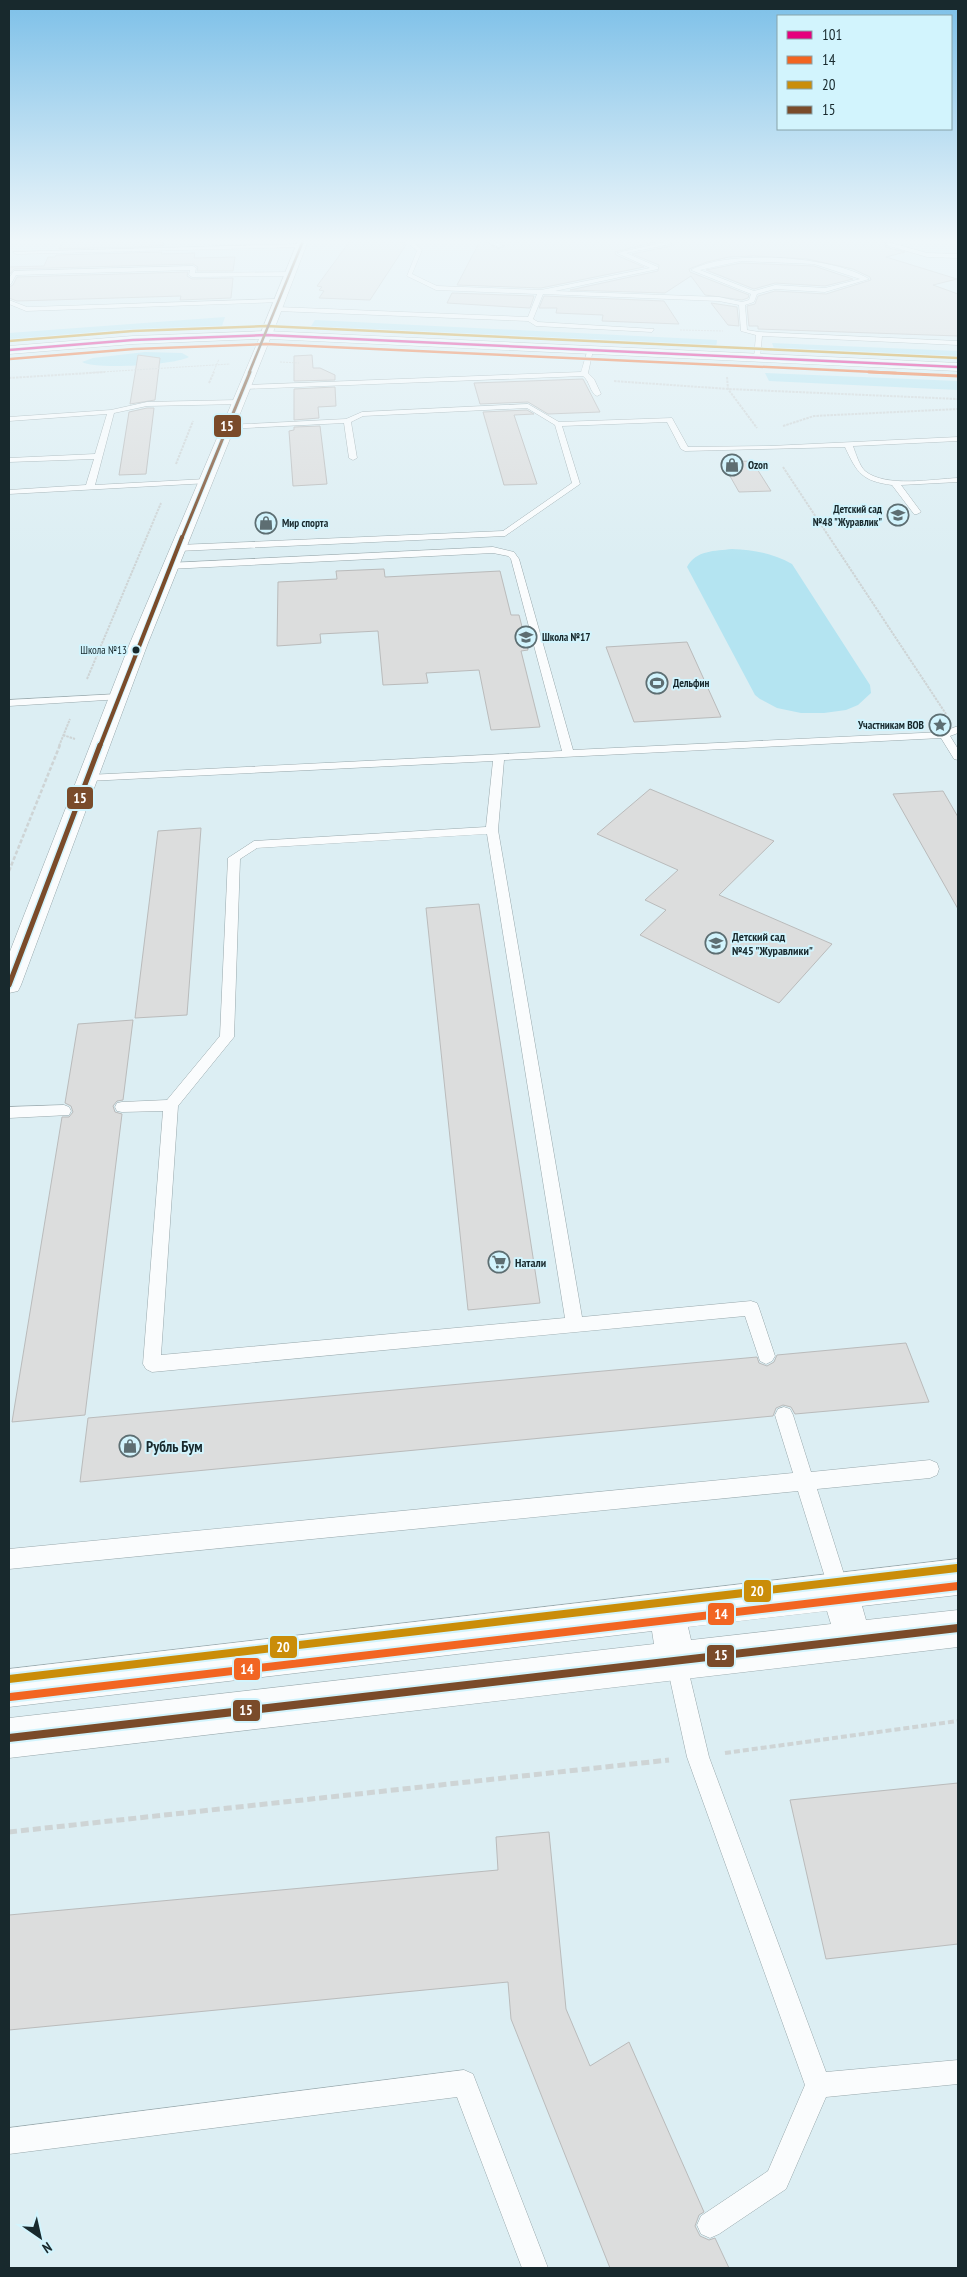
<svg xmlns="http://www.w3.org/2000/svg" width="967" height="2277" viewBox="0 0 967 2277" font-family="'PT Sans Narrow',sans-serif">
	<rect width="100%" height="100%" fill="#dceef3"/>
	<path fill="#b4e4f1" d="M225 317 222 326 9 342V333Z
		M315 320 717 340 716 349 309 329Z
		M772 343 958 351V359L775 351Z
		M145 352 182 353 189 357C175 365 95 370 82 362L93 358Z
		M765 373 958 381V390L769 381Z
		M732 549C754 550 772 553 792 564L870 685 871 693 858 705 846 710 824 713H801L777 708 760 699 755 695 687 567C696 550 715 551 732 549Z"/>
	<path fill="#dcdddd" stroke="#babbbb" d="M63 241H164L163 246 59 249Z
		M350 241H398L406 245 370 300 319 298 324 291 319 290 322 287 317 286Z
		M480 241H485L498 249 505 246 499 241H659L615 252 616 255 644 267 541 288 457 285Z
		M672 241H886L885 247 905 252 886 257 957 279 933 285 958 294V336L758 329V326H749L747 306 755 304 758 296 775 291 826 294 871 280 870 277 853 269 807 259 754 256 729 257 707 262 689 269 690 272 749 295 748 298 742 300 705 295 691 276 665 293 570 290 658 271 659 265 632 254 671 246Z
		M162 252 161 254 195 253 194 258 235 257 233 271H197L198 267 193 264 14 269 9 275V267L44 266 48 257H55L56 255Z
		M741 263 814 266 853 279 825 286 775 283 754 289 706 270Z
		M188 272 187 276 192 279 233 278 231 298 180 300 181 296 17 301 9 298V287L13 285 17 277Z
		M452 293 534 296 530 308 512 307 447 303Z
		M544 296 664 301 679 324 602 321 603 315 556 313 557 308H539Z
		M711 303 737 307 739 326 728 325Z
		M138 355 160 358 155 400 130 404Z
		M312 355 313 368H320L335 375V380L294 381V356Z
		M583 379 600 412 548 414 528 402 480 404 474 383Z
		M335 387 336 406 318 407 319 418 294 420V389Z
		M147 408H154L146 474 119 475 129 412Z
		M527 410 534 414 514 415 537 484 504 485 483 412Z
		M320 426 327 484 293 486 289 431 294 430V427Z
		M752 461 771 491 739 492 722 462Z
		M384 569 385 577 500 571 511 615H519L528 650 521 651 540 727 491 730 479 670 426 673 428 683 383 685 378 631 320 634 321 643 277 646 278 582 337 579 336 571Z
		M687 642 721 717 634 722 606 647Z
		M650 789 774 841 719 895 832 944 779 1003 640 935 666 910 645 900 678 870 597 834Z
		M943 791 958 817V909L893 794Z
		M201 828 187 1015 135 1018 158 831Z
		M479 904 540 1303 468 1310 426 908Z
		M133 1020 123 1100 117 1101 113 1106 115 1112 122 1114 85 1415 12 1422 62 1117H69L73 1112 71 1106 65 1103 78 1024Z
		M906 1343 929 1402 795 1414 791 1407 783 1405 776 1408 773 1416 80 1482 88 1418 757 1357 759 1363 767 1366 774 1362 777 1355Z
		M958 1783V1944L826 1959 790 1800Z
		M549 1832 566 2009 590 2066 629 2042 704 2212 699 2215 695 2226 700 2236 709 2240 715 2238 729 2268H610L511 2019 508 1982 9 2030V1915L498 1870 496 1837Z"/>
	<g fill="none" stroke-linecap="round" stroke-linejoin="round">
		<g stroke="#98a8ac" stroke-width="1">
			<path id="lane" d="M400 241 413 242 422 250 412 274 437 286 541 290 650 268 617 253 669 241 671 244 626 253 658 267V269L555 291 719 297 742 302 749 300 751 294 691 270C728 249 833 256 869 279L825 292 775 289 757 294 754 302 745 305 747 330 759 332 958 341V345L762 336 760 358 757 360 754 358 756 335 741 331 739 305 719 301 543 294 533 319 538 322 654 329 652 332 536 326 528 321 277 311 274 309 277 307 528 317 537 294 436 290 407 276 417 251 409 244ZM741 261 814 264 860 279 825 288 775 285 754 291 700 270Z
				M487 241H494L503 246 498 247Z
				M888 242 927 253 958 254V258L927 257 886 245Z
				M304 244 302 247 16 254 13 252Z
				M193 266 196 268 195 273 291 272 294 274 291 276 192 277 189 275 190 270 16 275 11 284 9 285V278L14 271Z
				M279 299 281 302 26 311 9 304V300L27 307Z
				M588 349 593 350 588 373 594 379 601 394 597 396C590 393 590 381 583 376L245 389 242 387 245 385 581 372Z
				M238 400H241V404L147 406 114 413 95 485 206 479 210 481 209 483 9 494V490L86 485 94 459 9 462V458L95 454 107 414 9 421V417L111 410 147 402Z
				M528 404 559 422 672 418 688 447 770 446 958 437V441L853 446C856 454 859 465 865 471 886 488 933 479 958 478V482L901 485 921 512 917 514H914L892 485C862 481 857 473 845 447L685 451 681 449 667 422 562 426 580 484 505 536 178 551 174 548 178 545 503 531 572 483 555 425 527 408 363 416 351 422 357 458 353 460 349 458 344 423 227 429 223 427 227 425 346 419 362 412Z
				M493 547 514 552 519 559 573 750 942 732 958 726V733L950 736 958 749V760L954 759 941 738 504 760 498 830 582 1317 751 1301 757 1303 759 1308 775 1356 772 1361 766 1364 760 1361 745 1316 152 1372 146 1369 143 1364 163 1111 122 1112 117 1111 115 1107 117 1103 122 1102 167 1100 220 1036 228 858 254 841 486 827 493 761 88 781 82 778 88 775 562 751 511 559 508 556 493 553 169 569 165 566 169 563ZM487 834 565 1318 161 1355 178 1106 234 1037 240 859 257 848Z
				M118 694 123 697 122 699 9 706V700Z
				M64 1105 69 1107 71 1111 69 1115 9 1118V1107Z
				M784 1407 790 1409 793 1415 811 1472 930 1460 937 1463 939 1469 937 1475 930 1478 817 1489 849 1590 846 1597 839 1600 832 1597 829 1590 798 1491 9 1569V1549L793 1473 775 1415 778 1409Z
				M676 1651 683 1654 686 1661 709 1757 826 2072 958 2060V2084L826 2097 786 2189 719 2234 710 2238 701 2234 697 2225 701 2216 768 2171 805 2085 687 1757 666 1661 669 1654Z
				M464 2070 473 2074 548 2268H522L457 2097 9 2154V2128Z"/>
		</g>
		<g stroke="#98a8ac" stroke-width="1">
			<path id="street" d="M298 241H308L272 335 266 339 262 337 260 335Z"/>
		</g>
		<g stroke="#98a8ac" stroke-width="1">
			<path id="secondary" d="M266 331 958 363V371L270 339 148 643 21 985 18 991 9 993V954L130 643 259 339 133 344 9 354V346L133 336Z
				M958 1559V1595L862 1606 866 1620 958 1610V1647L9 1758V1718L654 1644 652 1631 9 1707V1669ZM827 1611 831 1624 691 1640 688 1627Z"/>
		</g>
		<path stroke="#ced4d5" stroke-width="1" stroke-dasharray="2 1" stroke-linecap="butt" d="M680 330 723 331
			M280 362 299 363
			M86 373 230 364
			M213 373 219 359"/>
		<path stroke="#ced4d5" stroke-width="2" stroke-dasharray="2.5 1" stroke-linecap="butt" d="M727 377 728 389 757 428
			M9 378 105 372
			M614 381 728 389 958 399
			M209 383 214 372
			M783 426 814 416 958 409
			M176 464 193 421
			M783 467 946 714
			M87 679 161 503
			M63 735 75 739
			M59 746 70 719"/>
		<path stroke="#ced4d5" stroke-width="2.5" stroke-dasharray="4 2" stroke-linecap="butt" d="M9 871 60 745"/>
		<path stroke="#ced4d5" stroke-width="4" stroke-dasharray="6 3" stroke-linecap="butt" d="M725 1753 958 1721"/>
		<path stroke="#ced4d5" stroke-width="5" stroke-dasharray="8 4" stroke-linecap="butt" d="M9 1832 669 1760"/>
		<use href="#lane" fill="#fafcfd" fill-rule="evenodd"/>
		<use href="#street" fill="#fafcfd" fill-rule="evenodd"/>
		<use href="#secondary" fill="#fafcfd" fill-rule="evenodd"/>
		<g stroke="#d2f4fd" stroke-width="4">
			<path id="bus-1" d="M9 350 133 340 266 335 958 367"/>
		</g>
		<g stroke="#d2f4fd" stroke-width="4">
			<path id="bus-2-far2" d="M10 359 134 349 266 344 896 373"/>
		</g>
		<g stroke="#d2f4fd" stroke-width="5">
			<path id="bus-2-far1" d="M869 372 958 376"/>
		</g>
		<g stroke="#d2f4fd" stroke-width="12">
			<path id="bus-2" d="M10 1697 958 1586"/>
		</g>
		<g stroke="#d2f4fd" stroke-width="4">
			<path id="bus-3-far1" d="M9 341 133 331 266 326 958 358"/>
		</g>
		<g stroke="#d2f4fd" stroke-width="12">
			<path id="bus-3" d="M9 1679 957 1568"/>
		</g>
		<g stroke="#d2f4fd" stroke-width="4">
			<path id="bus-4-far4" d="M249 373 303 241"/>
		</g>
		<g stroke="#d2f4fd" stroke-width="5">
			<path id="bus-4-far3" d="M182 538 250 372"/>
		</g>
		<g stroke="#d2f4fd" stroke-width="6">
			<path id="bus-4-far2" d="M100 746 182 537"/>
		</g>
		<g stroke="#d2f4fd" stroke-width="8">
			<path id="bus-4-far1" d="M9 985 100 745"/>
		</g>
		<g stroke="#d2f4fd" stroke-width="12">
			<path id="bus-4" d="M9 1738 958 1628"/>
		</g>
		<use href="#bus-1" stroke="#e5007d" stroke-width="2.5"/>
		<use href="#bus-2-far2" stroke="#f26522" stroke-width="2.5"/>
		<use href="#bus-2-far1" stroke="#f26522" stroke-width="3"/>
		<use href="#bus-2" stroke="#f26522" stroke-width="8"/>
		<use href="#bus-3-far1" stroke="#ca8d09" stroke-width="2.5"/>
		<use href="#bus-3" stroke="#ca8d09" stroke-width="8"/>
		<use href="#bus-4-far4" stroke="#7a4b2a" stroke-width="2.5"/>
		<use href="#bus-4-far3" stroke="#7a4b2a" stroke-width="3"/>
		<use href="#bus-4-far2" stroke="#7a4b2a" stroke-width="4"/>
		<use href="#bus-4-far1" stroke="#7a4b2a" stroke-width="5"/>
		<use href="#bus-4" stroke="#7a4b2a" stroke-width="8"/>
	</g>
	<linearGradient id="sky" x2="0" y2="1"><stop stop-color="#7dc0e8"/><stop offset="0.43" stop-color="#eff7fa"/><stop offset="1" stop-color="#eff7fa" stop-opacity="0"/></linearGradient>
	<rect width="967" height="560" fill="url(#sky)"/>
	<defs>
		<g id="shop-ring" transform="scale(1.125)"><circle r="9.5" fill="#d2f4fd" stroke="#5d6e72" stroke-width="1.5"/><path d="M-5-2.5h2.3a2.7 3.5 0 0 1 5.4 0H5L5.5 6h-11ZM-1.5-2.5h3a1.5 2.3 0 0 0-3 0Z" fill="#5d6e72"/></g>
		<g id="school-ring" transform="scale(1.125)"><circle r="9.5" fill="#d2f4fd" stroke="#5d6e72" stroke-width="1.5"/><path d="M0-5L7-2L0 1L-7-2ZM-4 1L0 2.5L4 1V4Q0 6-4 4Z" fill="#5d6e72"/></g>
		<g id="stadium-ring" transform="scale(1.125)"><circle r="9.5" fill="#d2f4fd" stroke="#5d6e72" stroke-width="1.5"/><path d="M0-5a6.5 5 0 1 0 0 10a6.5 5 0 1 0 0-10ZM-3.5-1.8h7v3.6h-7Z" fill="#5d6e72"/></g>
		<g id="sight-ring" transform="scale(1.125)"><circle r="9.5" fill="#d2f4fd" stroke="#5d6e72" stroke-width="1.5"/><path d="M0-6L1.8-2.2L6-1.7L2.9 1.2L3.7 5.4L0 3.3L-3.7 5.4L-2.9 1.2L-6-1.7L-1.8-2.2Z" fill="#5d6e72"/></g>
		<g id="supermarket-ring" transform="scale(1.125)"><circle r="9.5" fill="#d2f4fd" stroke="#5d6e72" stroke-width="1.5"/><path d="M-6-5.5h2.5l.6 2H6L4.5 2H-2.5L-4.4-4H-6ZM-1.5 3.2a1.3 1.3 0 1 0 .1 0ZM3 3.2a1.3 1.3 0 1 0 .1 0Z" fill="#5d6e72"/></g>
	</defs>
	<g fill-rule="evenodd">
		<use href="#shop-ring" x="732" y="465"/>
		<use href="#school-ring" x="898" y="515"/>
		<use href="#shop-ring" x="266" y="523"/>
		<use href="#school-ring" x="526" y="637"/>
		<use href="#stadium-ring" x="657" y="683"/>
		<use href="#sight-ring" x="940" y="725"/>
		<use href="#school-ring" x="716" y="943"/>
		<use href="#supermarket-ring" x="499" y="1262"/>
		<use href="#shop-ring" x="130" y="1446"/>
	</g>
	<circle fill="#18292d" stroke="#d2f4fd" stroke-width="2" cx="136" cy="650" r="4.5"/>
	<g text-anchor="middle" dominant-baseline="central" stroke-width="4" stroke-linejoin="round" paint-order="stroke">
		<g font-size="11" font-weight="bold" fill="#18292d" stroke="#d2f4fd" text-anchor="start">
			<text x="748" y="465">Ozon</text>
			<text x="882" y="509" text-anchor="end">Детский сад<tspan x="882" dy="13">№48 "Журавлик"</tspan></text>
			<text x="282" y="523">Мир спорта</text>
			<text x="542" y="637">Школа №17</text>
			<text x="673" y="683">Дельфин</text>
			<text x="924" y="725" text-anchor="end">Участникам ВОВ</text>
		</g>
		<g font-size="11" fill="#18292d" stroke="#d2f4fd" text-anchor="end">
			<text x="127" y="650">Школа №13</text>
		</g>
		<g font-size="12" font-weight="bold" fill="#18292d" stroke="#d2f4fd" text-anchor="start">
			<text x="732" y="936">Детский сад<tspan x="732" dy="14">№45 "Журавлики"</tspan></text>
			<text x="515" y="1262">Натали</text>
		</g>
		<g font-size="15" font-weight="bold" fill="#18292d" stroke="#d2f4fd" text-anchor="start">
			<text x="146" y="1446">Рубль Бум</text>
		</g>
	</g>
	<g stroke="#d2f4fd" stroke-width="2">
		<rect x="213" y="414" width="29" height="24" rx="5" fill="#7a4b2a"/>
		<rect x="66" y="786" width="28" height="24" rx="5" fill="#7a4b2a"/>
		<rect x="743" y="1579" width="29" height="24" rx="5" fill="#ca8d09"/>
		<rect x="707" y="1602" width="28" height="24" rx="5" fill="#f26522"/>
		<rect x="269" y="1635" width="29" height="24" rx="5" fill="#ca8d09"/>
		<rect x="706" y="1644" width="29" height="24" rx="5" fill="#7a4b2a"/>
		<rect x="233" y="1657" width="28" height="24" rx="5" fill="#f26522"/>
		<rect x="232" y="1699" width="29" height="23" rx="5" fill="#7a4b2a"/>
	</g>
	<g font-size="14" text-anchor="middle" font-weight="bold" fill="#fff">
		<text x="227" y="431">15</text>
		<text x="80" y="803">15</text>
		<text x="757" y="1596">20</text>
		<text x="721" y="1619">14</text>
		<text x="283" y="1652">20</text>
		<text x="721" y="1660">15</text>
		<text x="247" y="1674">14</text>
		<text x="246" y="1715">15</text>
	</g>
	<rect width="967" height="2277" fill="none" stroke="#18292d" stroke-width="20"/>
	<rect x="777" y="15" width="175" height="115" fill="#d2f4fd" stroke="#88a3aa"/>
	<rect x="787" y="31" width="25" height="8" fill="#e5007d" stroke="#88a3aa"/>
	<text x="822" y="40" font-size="15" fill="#18292d">101</text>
	<rect x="787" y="56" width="25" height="8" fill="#f26522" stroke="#88a3aa"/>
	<text x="822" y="65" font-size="15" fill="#18292d">14</text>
	<rect x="787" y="81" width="25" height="8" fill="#ca8d09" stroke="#88a3aa"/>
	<text x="822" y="90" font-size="15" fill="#18292d">20</text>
	<rect x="787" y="106" width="25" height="8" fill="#7a4b2a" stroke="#88a3aa"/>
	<text x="822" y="115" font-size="15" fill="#18292d">15</text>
	<g transform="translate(40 2237) rotate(146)" stroke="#d2f4fd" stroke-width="4" paint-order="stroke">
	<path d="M0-4L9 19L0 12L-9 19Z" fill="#18292d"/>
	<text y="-8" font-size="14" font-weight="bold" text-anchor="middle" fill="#18292d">N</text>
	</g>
</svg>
